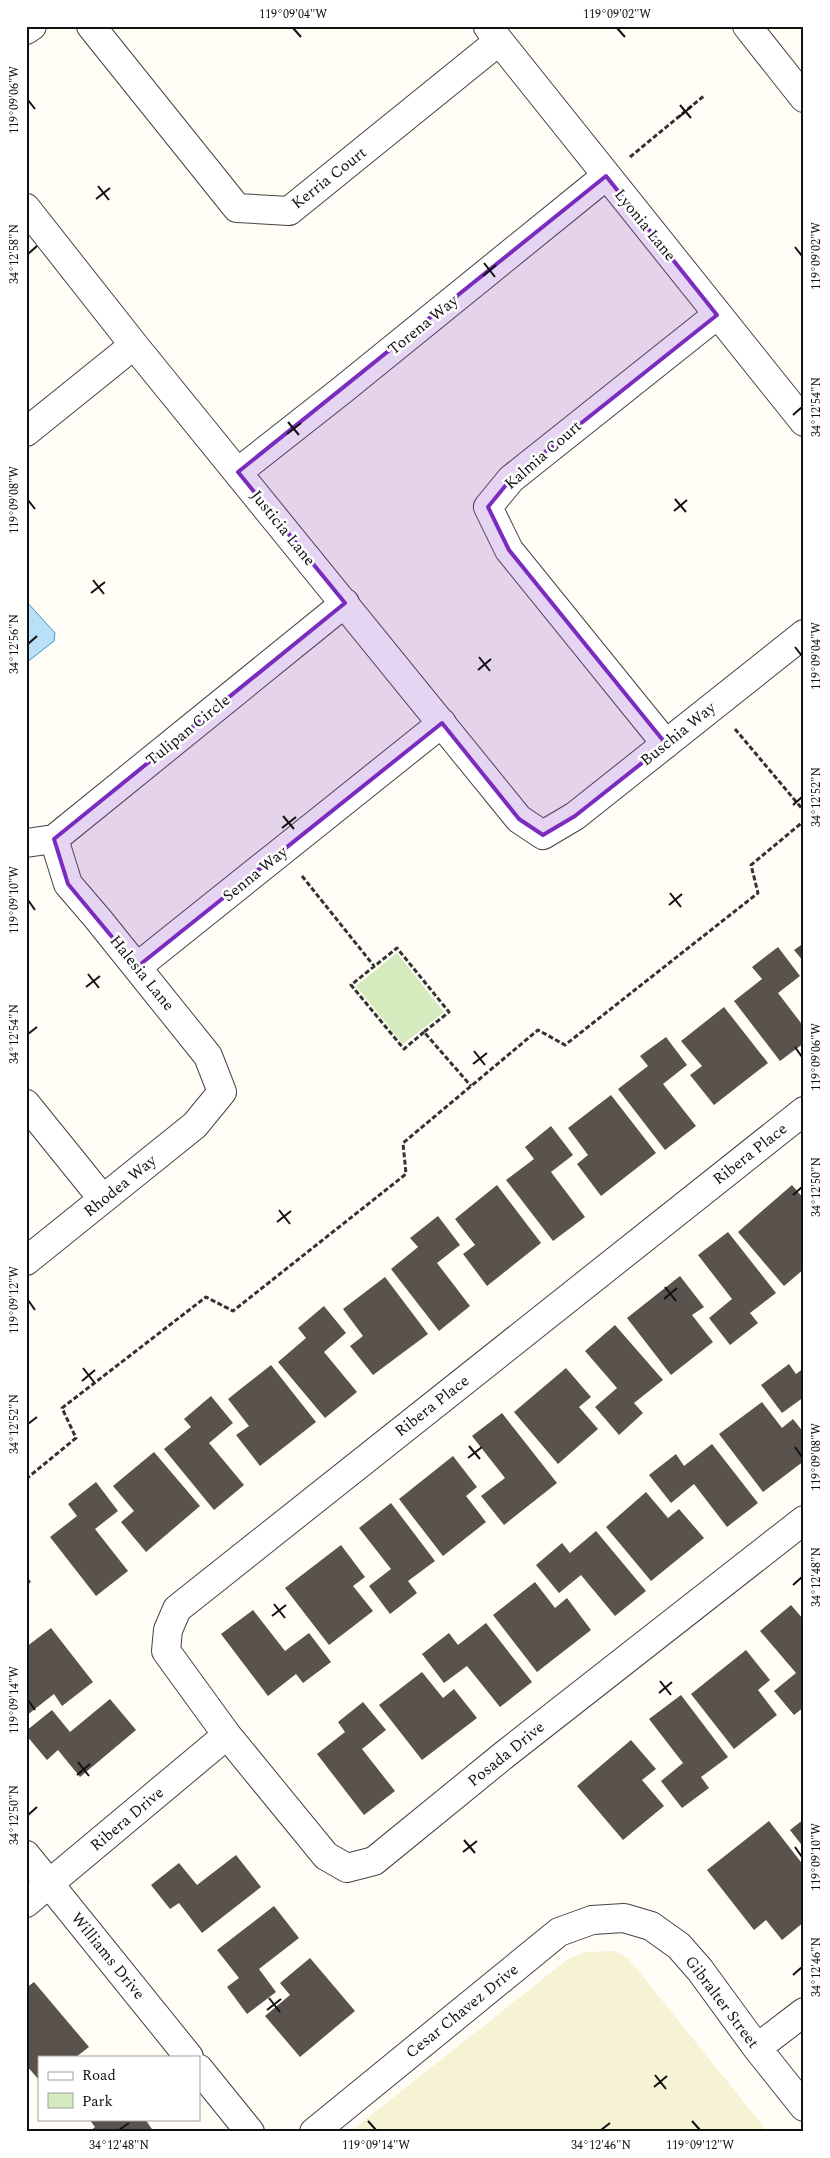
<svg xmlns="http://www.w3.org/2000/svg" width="830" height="2158" viewBox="0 0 830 2158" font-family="Spectral,serif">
	<rect width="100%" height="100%" fill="#fffdf5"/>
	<path fill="#f6f3d4" d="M615 1951 628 1958 768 2132H350L568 1959 585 1952Z"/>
	<path fill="#d5ebbd" d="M397 953 444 1012 403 1044 356 986Z"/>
	<path fill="#b9e0f7" stroke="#3f96cf" d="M26 601 55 633 54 641 26 663Z"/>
	<path fill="#5a524d" d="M804 943V962L794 950Z
		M778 947 800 976 778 993 804 1027V1043L780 1061 734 1001 762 979 752 967Z
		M724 1007 768 1063 714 1105 690 1075 702 1066 681 1041Z
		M666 1037 687 1065 663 1084 696 1126 665 1150 618 1089 648 1066 640 1056Z
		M611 1095 656 1153 601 1196 577 1164 588 1155 568 1128Z
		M551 1126 573 1155 551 1172 585 1217 553 1241 506 1180 534 1159 525 1147Z
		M497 1185 541 1243 487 1286 463 1254 475 1245 455 1219Z
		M792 1185 804 1199V1269L784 1286 738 1232Z
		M438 1216 460 1245 437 1263 470 1306 439 1331 391 1269 418 1247 410 1238Z
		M728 1232 776 1293 750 1313 758 1323 730 1345 709 1318 732 1299 698 1255Z
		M680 1276 704 1307 692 1315 713 1342 671 1375 627 1318Z
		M385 1277 428 1334 373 1375 350 1346 363 1336 343 1309Z
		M324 1306 346 1333 324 1352 357 1392 325 1418 278 1362 306 1338 298 1328Z
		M615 1325 663 1380 634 1403 643 1413 619 1435 595 1407 617 1388 585 1351Z
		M789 1364 796 1374 804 1368V1397L782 1413 761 1385Z
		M271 1365 316 1422 260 1466 236 1435 249 1426 228 1399Z
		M566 1368 591 1397 579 1407 598 1429 558 1464 514 1412Z
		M211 1396 233 1423 209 1443 244 1485 214 1510 164 1449 191 1427 184 1419Z
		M762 1402 782 1428 793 1419 804 1433V1461L763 1492 719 1434Z
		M502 1413 557 1483 504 1525 481 1496 505 1478 472 1436Z
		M712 1444 758 1503 727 1527 694 1484 671 1503 649 1475 676 1454 684 1466Z
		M154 1452 200 1506 146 1552 121 1522 134 1511 113 1486Z
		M453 1456 477 1487 466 1496 486 1522 443 1556 399 1499Z
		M96 1482 118 1511 95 1529 128 1571 96 1596 50 1537 77 1516 68 1504Z
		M646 1492 668 1518 679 1509 704 1538 651 1581 606 1527Z
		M391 1503 435 1561 408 1581 417 1593 390 1614 369 1586 391 1569 359 1528Z
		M596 1531 646 1591 615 1616 581 1575 559 1593 536 1565 562 1543 570 1553Z
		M341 1545 365 1577 353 1586 373 1611 329 1645 285 1588Z
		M26 1575 31 1582 26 1586Z
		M535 1582 555 1608 567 1598 591 1630 537 1672 493 1615Z
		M791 1605 804 1620V1707L794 1715 774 1691 796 1673 760 1631Z
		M253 1610 285 1651 309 1633 331 1662 303 1683 296 1674 268 1696 221 1634Z
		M486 1623 532 1682 500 1707 467 1666 444 1683 422 1654 449 1633 458 1645Z
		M51 1628 93 1682 62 1706 54 1694 26 1716V1647Z
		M746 1650 770 1680 758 1690 777 1715 734 1749 691 1694Z
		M422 1672 443 1698 454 1689 477 1718 422 1760 379 1705Z
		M681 1695 728 1757 701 1777 709 1788 682 1808 661 1781 683 1763 649 1719Z
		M110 1699 136 1730 80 1777 58 1750 47 1760 26 1735V1731L52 1710 70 1732Z
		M363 1702 386 1730 362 1749 395 1791 364 1815 317 1754 345 1732 338 1722Z
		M631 1740 656 1769 642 1780 664 1806 623 1840 577 1786Z
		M804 1819V1848L790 1830Z
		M769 1821 804 1866V1922L782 1940 766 1920 754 1930 707 1870Z
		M236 1855 261 1887 202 1933 179 1903 170 1909 151 1885 179 1863 197 1885Z
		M274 1906 299 1938 259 1969 276 1992 247 2014 227 1987 239 1978 217 1950Z
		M310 1958 355 2011 300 2057 265 2016 290 1995 280 1983Z
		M34 1982 89 2047 76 2057H39V2080L26 2065V1988Z
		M89 2119H145L154 2132H89L95 2127Z"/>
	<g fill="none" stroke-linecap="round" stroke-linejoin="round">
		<g stroke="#444" stroke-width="30">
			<path id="minor" d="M91 26 237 208 289 211 499 41
				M747 26 804 98
				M488 27 804 422
				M26 30 32 26
				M26 208 134 345 519 819 543 835 575 816 804 634
				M26 432 134 345
				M238 472 341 391 606 176
				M666 744 509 550 488 507 511 479 717 315
				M26 843 54 839 345 603
				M137 967 442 723
				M26 1104 102 1198
				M804 1111 177 1609 168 1630 166 1651 227 1735 326 1856 347 1868 374 1861 504 1755 804 1520
				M26 1261 195 1125 222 1092 208 1056 98 919 68 884 54 839
				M26 1855 189 2057
				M26 1903 227 1735
				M757 2048 804 2012
				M199 2069 250 2132
				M314 2132 559 1932 592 1920 624 1918 651 1926 679 1946 700 1970 757 2048 804 2107"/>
		</g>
		<path stroke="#333" stroke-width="3" stroke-dasharray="5 2.5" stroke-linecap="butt" d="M630 157 705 95
			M735 729 804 811
			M302 876 374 966
			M424 1032 404 1049 351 985 397 948 449 1012 424 1032 471 1086
			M26 1479 76 1438 62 1408 206 1297 233 1311 406 1174 403 1143 538 1030 565 1045 758 893 751 865 804 821"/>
		<use href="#minor" stroke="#fff" stroke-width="28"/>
	</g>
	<path fill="#7b2cbf" fill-opacity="0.2" stroke="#7b2cbf" stroke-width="4" stroke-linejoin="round" d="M606 176 717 315 511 479 488 507 509 550 666 744 575 816 543 835 519 819 442 723 137 967 68 884 54 839 345 603 238 472Z"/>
	<path fill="none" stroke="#111" stroke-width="2" d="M293 28 301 37M617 28 625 37M28 100 35 109M680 105 691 118M679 117 692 106M98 186 109 200M96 199 110 188M795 247 802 256M28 254 37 246M484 263 495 277M483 276 496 265M793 415 802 407M288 422 299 435M287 434 301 423M675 499 686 512M28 500 35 509M674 511 687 500M93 580 104 594M91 593 105 582M28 644 37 636M795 647 802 656M479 657 490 671M478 670 491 659M793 805 802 797M283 816 294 829M282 828 296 817M670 893 681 907M28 900 35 910M669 905 682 894M88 974 99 988M86 987 100 976M28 1034 37 1027M795 1047 802 1057M474 1051 485 1065M473 1064 487 1053M793 1195 802 1187M279 1210 290 1224M277 1222 291 1211M665 1287 676 1301M664 1299 677 1288M28 1300 35 1310M83 1368 94 1382M82 1381 95 1370M28 1424 37 1417M469 1446 480 1459M795 1447 802 1457M468 1458 482 1447M793 1585 802 1577M274 1604 285 1618M272 1616 286 1605M660 1681 671 1695M659 1693 672 1682M28 1700 35 1710M78 1762 89 1776M77 1775 90 1764M28 1815 37 1807M464 1840 475 1853M795 1847 802 1857M463 1852 477 1841M793 1975 802 1967M269 1998 280 2012M267 2010 281 1999M655 2075 666 2089M654 2087 667 2076M368 2121 376 2130M692 2121 700 2130M119 2130 129 2123M601 2130 610 2123"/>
	<g text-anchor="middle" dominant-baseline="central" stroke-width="5" stroke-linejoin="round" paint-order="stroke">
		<g font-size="16" fill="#111" stroke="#fff">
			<text transform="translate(329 178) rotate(-38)">Kerria Court</text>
			<text transform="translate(645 225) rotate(51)">Lyonia Lane</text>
			<text transform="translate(423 325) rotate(-39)">Torena Way</text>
			<text transform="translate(543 455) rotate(-41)">Kalmia Court</text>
			<text transform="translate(283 528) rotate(51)">Justicia Lane</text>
			<text transform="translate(188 730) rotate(-39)">Tulipan Circle</text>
			<text transform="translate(678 734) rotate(-39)">Buschia Way</text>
			<text transform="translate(255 874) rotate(-39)">Senna Way</text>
			<text transform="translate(142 973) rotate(51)">Halesia Lane</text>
			<text transform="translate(750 1154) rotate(-38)">Ribera Place</text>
			<text transform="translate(120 1186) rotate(-39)">Rhodea Way</text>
			<text transform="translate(432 1406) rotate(-38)">Ribera Place</text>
			<text transform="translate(506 1754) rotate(-39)">Posada Drive</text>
			<text transform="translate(127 1819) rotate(-40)">Ribera Drive</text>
			<text transform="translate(108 1956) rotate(51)">Williams Drive</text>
			<text transform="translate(722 2002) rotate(53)">Gibralter Street</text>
			<text transform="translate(462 2011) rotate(-39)">Cesar Chavez Drive</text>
		</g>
	</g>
	<rect width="830" height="2158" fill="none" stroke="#ffffff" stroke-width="55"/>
	<rect x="38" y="2056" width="162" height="65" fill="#ffffff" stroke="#a0a0a0"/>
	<rect x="48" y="2072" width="25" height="8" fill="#ffffff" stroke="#a0a0a0"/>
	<text x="82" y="2080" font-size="15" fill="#111111">Road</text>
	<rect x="48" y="2093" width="25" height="15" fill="#d5ebbd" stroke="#a0a0a0"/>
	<text x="82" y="2106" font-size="15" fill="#111111">Park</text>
	<rect x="28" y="28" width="774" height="2102" fill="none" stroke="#111" stroke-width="2"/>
	<g font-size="12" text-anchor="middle" fill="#111">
		<text x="293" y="18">119°09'04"W</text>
		<text x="617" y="18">119°09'02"W</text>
		<text transform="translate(14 100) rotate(-90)" y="4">119°09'06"W</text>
		<text transform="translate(14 254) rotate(-90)" y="4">34°12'58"N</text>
		<text transform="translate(816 256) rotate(-90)" y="4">119°09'02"W</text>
		<text transform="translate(816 407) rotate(-90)" y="4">34°12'54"N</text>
		<text transform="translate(14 500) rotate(-90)" y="4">119°09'08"W</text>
		<text transform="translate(14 644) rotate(-90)" y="4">34°12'56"N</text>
		<text transform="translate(816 656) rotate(-90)" y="4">119°09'04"W</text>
		<text transform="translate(816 797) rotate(-90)" y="4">34°12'52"N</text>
		<text transform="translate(14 900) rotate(-90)" y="4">119°09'10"W</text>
		<text transform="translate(14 1034) rotate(-90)" y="4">34°12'54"N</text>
		<text transform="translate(816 1057) rotate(-90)" y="4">119°09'06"W</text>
		<text transform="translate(816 1187) rotate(-90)" y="4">34°12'50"N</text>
		<text transform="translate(14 1300) rotate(-90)" y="4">119°09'12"W</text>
		<text transform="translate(14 1424) rotate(-90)" y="4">34°12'52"N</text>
		<text transform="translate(816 1457) rotate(-90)" y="4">119°09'08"W</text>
		<text transform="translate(816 1577) rotate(-90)" y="4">34°12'48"N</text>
		<text transform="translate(14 1700) rotate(-90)" y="4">119°09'14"W</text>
		<text transform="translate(14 1815) rotate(-90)" y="4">34°12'50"N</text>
		<text transform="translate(816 1857) rotate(-90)" y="4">119°09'10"W</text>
		<text transform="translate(816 1967) rotate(-90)" y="4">34°12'46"N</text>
		<text x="119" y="2149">34°12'48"N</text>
		<text x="376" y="2149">119°09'14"W</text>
		<text x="601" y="2149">34°12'46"N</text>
		<text x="700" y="2149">119°09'12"W</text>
	</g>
</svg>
